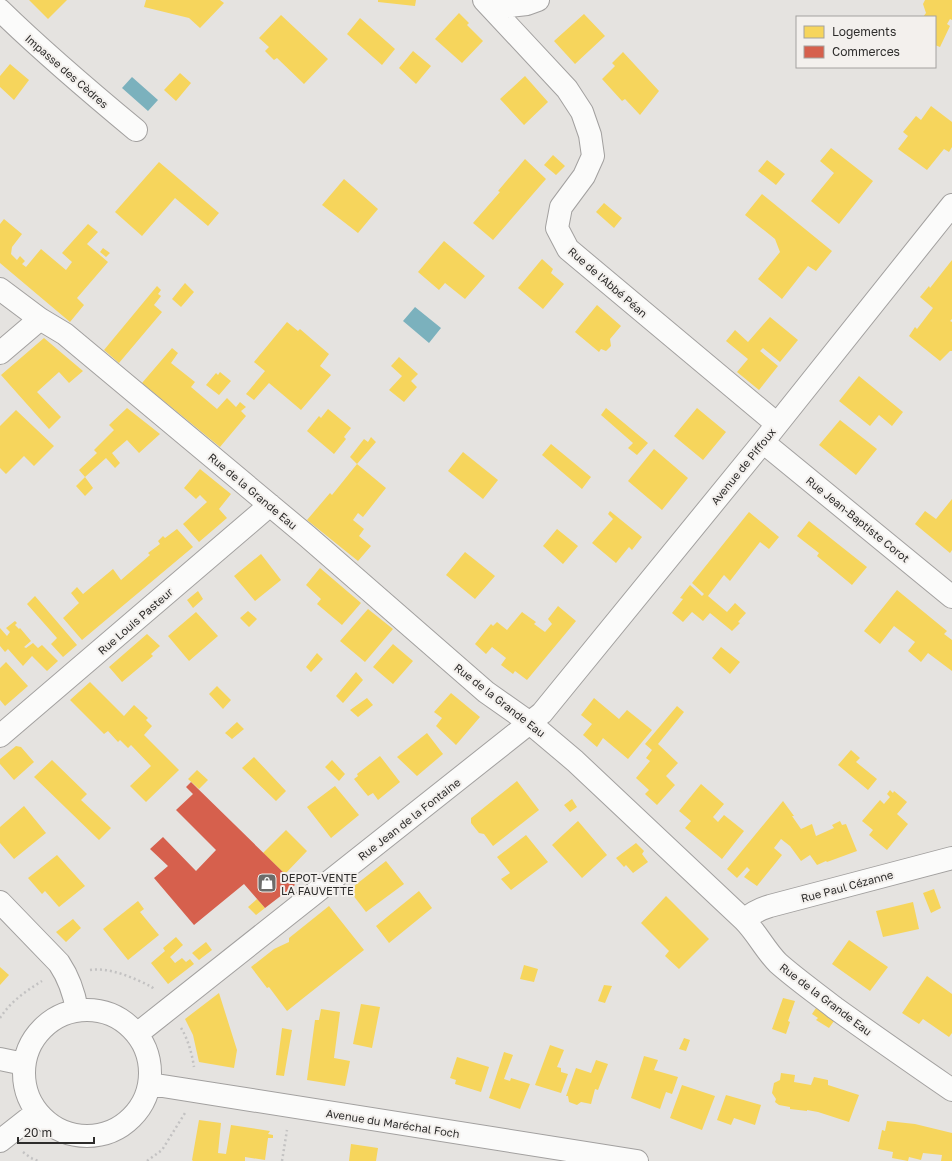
<svg xmlns="http://www.w3.org/2000/svg" width="952" height="1161" viewBox="0 0 952 1161" font-family="'Golos Text',sans-serif">
	<rect width="100%" height="100%" fill="#e5e3e0"/>
	<path fill="#7bb1bd" d="M132 77 158 100 148 111 122 88Z
		M415 307 441 328 429 343 403 321Z"/>
	<path fill="#f6d55c" d="M29 0H67L48 19Z
		M146 0H220L224 3 200 28 189 18 144 7Z
		M378 0H416L415 6 378 2Z
		M925 0H952V20L950 19 947 24 950 26 940 47 935 45V17H923L926 13 923 4Z
		M459 13 469 23 467 25 483 41 462 63 435 39Z
		M584 14 605 36 575 64 554 41Z
		M281 15 328 59 304 84 277 58 274 60 265 51 269 47 259 38Z
		M360 18 395 49 382 65 347 34Z
		M413 51 431 66 416 84 399 68Z
		M623 52 659 91 640 115 625 99 622 101 602 79 615 66 612 63Z
		M10 64 29 80 14 100 0 87V76Z
		M180 73 191 83 176 101 164 90Z
		M525 76 548 102 524 125 500 99Z
		M931 106 952 122V147L949 152 944 149 927 170 898 149 908 136 903 132 916 116 921 120Z
		M831 148 873 181 839 224 811 201 834 173 820 161Z
		M553 155 565 166 556 175 544 165Z
		M525 159 546 179 493 240 473 223 500 192 498 191Z
		M767 160 785 174 776 185 758 171Z
		M159 162 219 213 208 226 175 198 142 236 115 212Z
		M344 179 378 209 358 233 322 205Z
		M762 194 832 251 816 271 808 266 782 299 758 279 780 252 775 239 745 215Z
		M604 203 622 218 614 228 596 212Z
		M4 219 22 234 12 247 11 254 17 260 20 256 25 261 22 264 26 267 41 249 66 270 72 262 62 253 88 224 98 232 87 244 108 262 77 298 84 305 70 322 0 263V224Z
		M444 241 485 276 465 299 445 283 439 290 418 272Z
		M103 248 110 253 106 257 100 252Z
		M542 259 553 269 551 273 564 284 543 309 518 288Z
		M952 260V319L950 321 952 322V351H950L940 361 909 336 915 327 917 329 933 308 920 297 929 286 930 288Z
		M185 283 194 292 181 307 172 299Z
		M157 286 161 290 158 294 161 296 154 305 162 312 119 363 104 350Z
		M597 305 621 326 610 339 611 346 606 351 601 349 599 352 575 332Z
		M770 317 798 340 780 362 763 348 760 351 778 366 759 390 737 372 748 359 726 341 735 330 748 342Z
		M287 322 298 331 300 329 329 354 320 366 331 375 301 410 269 383 254 400 246 394 265 371 254 362Z
		M44 338 83 371 69 383 59 372 37 392 61 417 49 429 1 375Z
		M172 348 178 353 171 363 195 382 191 387 217 409 227 398 236 407 240 402 246 407 241 411 246 416 220 447 142 383Z
		M399 357 418 374 411 381 417 387 404 402 389 390 402 376 391 366Z
		M220 372 231 381 219 395 206 385 216 373 218 375Z
		M859 376 903 412 892 426 879 415 870 426 839 401Z
		M127 408 160 434 139 453 127 440 112 453 120 463 115 468 106 458 85 477 79 470 97 453 94 450 114 430 109 425Z
		M606 408 648 443 637 455 628 448 633 443 601 415Z
		M697 408 726 432 703 460 674 436Z
		M328 409 351 428 344 437 346 439 334 454 307 431 319 416 321 418Z
		M16 410 54 446 34 466 24 456 6 474 0 468V426Z
		M840 420 877 449 856 475 819 445Z
		M371 437 376 442 357 464 350 457 364 439 368 442Z
		M551 444 591 477 582 489 542 455Z
		M654 449 688 478 662 510 628 481Z
		M463 452 498 480 483 499 448 471Z
		M357 464 386 488 363 517 358 513 353 520 364 529 359 536 371 546 358 561 307 520 330 493 332 495Z
		M200 469 231 494 219 509 227 518 199 542 183 524 207 502 200 495 196 499 184 488Z
		M85 477 93 488 85 496 76 486Z
		M952 499V550L950 553 915 524 925 511 936 519Z
		M610 511 642 537 632 550 629 547 616 563 592 543 613 519 608 514Z
		M749 512 779 537 769 549 760 542 730 581 724 575 708 596 727 612 735 603 746 613 738 622 740 623 732 631 710 613 703 621 692 612 683 622 672 613 683 599 680 598 690 585 702 596 704 594 692 583Z
		M809 521 867 567 852 585 817 556 819 553 797 536Z
		M177 529 193 547 82 640 63 618 79 603 71 593 77 587 83 594 113 569 121 580 150 555 148 553 160 544 158 541 163 536 165 538Z
		M557 529 578 546 563 564 543 546Z
		M465 552 495 576 475 599 446 575Z
		M261 554 281 580 255 601 234 576Z
		M320 568 361 603 342 625 317 604 321 599 306 585Z
		M897 590 947 631 944 634 952 640V671L928 653 921 662 908 651 915 642 894 626 880 644 864 631Z
		M198 591 203 599 193 608 187 600Z
		M35 596 77 645 63 657 51 644 57 638 27 604Z
		M558 606 576 621 527 680 515 671 513 674 501 665 506 658 492 647 486 654 475 644 491 624 493 626 497 622 507 630 522 612 536 622 534 624 545 632 552 624 548 619Z
		M368 609 393 629 365 662 340 641Z
		M248 611 257 619 249 627 240 618Z
		M196 612 218 636 189 661 168 636Z
		M15 621 17 623 15 625 19 629 20 628 31 641 24 647 26 648 33 643 38 648 42 645 58 661 47 671 32 656 23 666 8 649 5 652 0 646V628L7 636 10 632 6 628Z
		M147 634 160 646 151 654 153 656 122 682 109 667Z
		M393 644 413 661 393 684 373 667Z
		M721 647 740 662 730 674 712 658Z
		M317 653 323 659 311 672 306 667Z
		M6 662 28 686 5 706 0 700V668Z
		M356 672 363 680 343 703 336 696Z
		M90 682 124 716 134 705 148 718 146 720 152 726 144 735 179 770 146 802 130 786 151 766 131 745 128 748 120 740 118 742 108 731 104 734 70 700Z
		M217 686 231 700 223 709 209 694Z
		M451 693 480 717 456 745 436 726 442 718 434 712Z
		M367 698 373 705 358 717 350 710Z
		M594 698 619 719 627 710 652 730 628 759 603 738 597 747 583 735 592 724 581 715Z
		M677 706 684 712 658 744 678 763 666 776 675 785 657 805 645 794 649 790 636 778 650 761 646 758 652 750 645 744Z
		M237 722 244 729 232 739 225 733Z
		M427 733 443 754 417 776 397 757Z
		M16 746 21 747 34 762 14 780 0 764V759Z
		M851 750 860 758 856 762 877 779 868 790 838 765Z
		M380 756 400 782 378 800 373 793 368 796 354 779 358 776 357 774Z
		M254 757 286 791 276 801 242 768Z
		M52 760 87 794 81 800 111 828 99 840 34 777Z
		M332 760 345 774 339 781 325 767Z
		M197 770 208 780 199 789 188 779Z
		M517 781 539 810 493 846 484 834 479 833 471 823V818Z
		M701 784 724 804 713 817 718 822 724 815 744 831 722 859 685 828 691 821 679 811Z
		M335 786 359 815 331 838 307 807Z
		M890 790 893 793 894 791 907 802 897 814 908 824 887 850 869 835 873 830 862 821 880 800 884 804 890 797 887 794Z
		M572 799 577 807 570 812 564 805Z
		M783 801 794 816H792L801 829 812 824 816 836 834 828 832 825 840 821 842 825 846 824 857 851 827 862 826 861 817 865 810 855 801 861 790 846 781 839 774 848 782 855 757 886 744 877 750 870 747 867 737 878 727 869Z
		M24 806 46 833 14 859 0 843V827Z
		M578 821 607 855 582 878 552 845Z
		M286 830 307 851 285 874 263 853Z
		M526 835 548 862 511 890 501 879 510 873 497 857Z
		M636 843 644 851 642 854 648 862 633 873 626 865 624 867 616 858Z
		M57 855 85 886 59 907 45 891 42 894 28 878Z
		M386 861 404 884 366 912 349 890Z
		M934 889 941 908 931 913 923 893Z
		M419 891 432 908 389 943 376 926Z
		M666 896 709 939 679 969 665 956 669 951 641 923Z
		M257 899 265 908 256 915 248 907Z
		M138 901 144 909 140 912 159 935 128 960 103 929Z
		M913 902 919 929 883 937 876 911Z
		M329 906 364 950 287 1011 269 987 267 988 251 967 274 949 289 942V938Z
		M73 919 81 928 66 942 56 932Z
		M176 937 183 945 170 957 175 963 182 958 186 962 190 959 194 964 168 984 151 963 165 951 163 948Z
		M849 940 888 967 870 991 832 964Z
		M206 942 212 950 199 960 192 953Z
		M524 965 538 969 534 982 520 979Z
		M0 967 9 975 0 985Z
		M927 976 952 994V1033L949 1037 923 1019 919 1024 902 1013Z
		M604 985 612 986 605 1003 598 1001Z
		M219 993 237 1050 234 1068 199 1062 193 1035 185 1019Z
		M783 998 795 1001 788 1021 790 1022 786 1034 772 1029Z
		M361 1004 380 1007 372 1048 353 1044Z
		M816 1008 834 1021 829 1028 816 1020 818 1018 812 1014Z
		M321 1009 340 1012 334 1058 350 1061 345 1086 307 1080 315 1020H319Z
		M282 1028 292 1030 284 1076 276 1075Z
		M684 1038 690 1040 686 1051 679 1049Z
		M550 1045 564 1050 557 1067 561 1068V1072L568 1074 561 1093 535 1085Z
		M504 1052 513 1055 504 1079 510 1081 511 1078 530 1084 520 1109 489 1098Z
		M644 1056 658 1060 654 1070 678 1077 672 1094 666 1092 660 1109 631 1098Z
		M457 1057 489 1067 481 1092 455 1084 456 1080 450 1078Z
		M596 1060 608 1064 598 1090 595 1089 591 1104 581 1102 577 1105 569 1102 568 1096H566L576 1068 591 1073Z
		M781 1073 795 1075 794 1082 811 1085 814 1077 828 1080V1085L859 1095 849 1122 818 1112 807 1110V1111L790 1109V1107L779 1105 775 1102 776 1099 772 1093 774 1083 780 1080Z
		M682 1085 715 1096 702 1130 670 1118Z
		M726 1095 761 1105 755 1125 734 1118 731 1125 717 1120Z
		M199 1120 221 1123 218 1153 226 1154 231 1125 270 1131 268 1134 273 1135V1138H268L265 1160 245 1157V1161H193L192 1160Z
		M887 1121 915 1124 952 1133V1161H941L942 1155 923 1153 921 1160 909 1157 908 1161 892 1158 893 1152 878 1149 882 1130 885 1131Z
		M351 1144 378 1148 376 1161H349Z"/>
	<path fill="#d6604d" d="M191 782 285 874 295 885 265 908 244 884 194 925 154 878 168 866 150 849 163 837 196 871 216 850 176 810 193 794 186 787Z"/>
	<g fill="none" stroke-linecap="round" stroke-linejoin="round">
		<g stroke="#a2a09f" stroke-width="24">
			<path id="minor" d="M484 0 567 89 582 112 590 135 593 156 584 176 561 207 557 228 568 249 777 424
				M492 8 527 4 538 0
				M0 10C43 52 89 91 136 130
				M0 289 40 319 65 334 307 536 486 692 530 723 575 761 744 920C757 933 765 950 778 963 796 979 816 993 835 1008 874 1036 913 1063 952 1090
				M0 353 40 319
				M763 442 952 597
				M0 736 270 505
				M0 902 59 963C69 978 74 992 77 1010
				M744 920C752 913 760 909 770 906L952 858
				M24 1073a63 63 0 1 1 126 0a63 63 0 1 1-126 0Z
				M137 1034 542 713 763 442 952 205
				M0 1059 24 1064
				M150 1084 637 1161
				M0 1141 37 1112"/>
		</g>
		<path stroke="#c3c2c2" stroke-width="2.5" stroke-dasharray="2 3" stroke-linecap="butt" d="M90 970C110 967 134 978 152 987L154 990
			M0 1018C11 1001 26 991 42 981
			M181 1028C188 1039 192 1054 194 1067
			M23 1152 31 1158 38 1161
			M147 1161 162 1150 185 1113
			M282 1161 287 1130"/>
		<use href="#minor" stroke="#fbfbfa" stroke-width="22"/>
	</g>
	<defs>
		<g id="shop-square" transform="scale(1)"><rect x="-9" y="-9" width="18" height="18" rx="4" fill="#6d6c6a" stroke="#f3f0ed"/><path d="M-5-2.5h2.3a2.7 3.5 0 0 1 5.4 0H5L5.5 6h-11ZM-1.5-2.5h3a1.5 2.3 0 0 0-3 0Z" fill="#fff"/></g>
	</defs>
	<g fill-rule="evenodd">
		<use href="#shop-square" x="267" y="883"/>
	</g>
	<g text-anchor="middle" dominant-baseline="central" stroke-width="4" stroke-linejoin="round" paint-order="stroke">
		<g font-size="11" fill="#2d2c2b" stroke="#f3f0ed">
			<text transform="translate(67 71) rotate(41)">Impasse des Cèdres</text>
			<text transform="translate(608 282) rotate(41)">Rue de l'Abbé Péan</text>
			<text transform="translate(743 466) rotate(-51)">Avenue de Piffoux</text>
			<text transform="translate(253 491) rotate(40)">Rue de la Grande Eau</text>
			<text transform="translate(858 519) rotate(39)">Rue Jean-Baptiste Corot</text>
			<text transform="translate(135 621) rotate(-41)">Rue Louis Pasteur</text>
			<text transform="translate(500 700) rotate(38)">Rue de la Grande Eau</text>
			<text transform="translate(409 819) rotate(-38)">Rue Jean de la Fontaine</text>
			<text transform="translate(847 886) rotate(-15)">Rue Paul Cézanne</text>
			<text transform="translate(826 999) rotate(37)">Rue de la Grande Eau</text>
			<text transform="translate(393 1123) rotate(9)">Avenue du Maréchal Foch</text>
		</g>
		<g font-size="11" fill="#2d2c2b" stroke="#f3f0ed" text-anchor="start">
			<text x="281" y="877">DEPOT-VENTE<tspan x="281" dy="13">LA FAUVETTE</tspan></text>
		</g>
	</g>
	<rect x="796" y="16" width="140" height="52" fill="#f3f0ed" stroke="#a4a29f"/>
	<rect x="804" y="26" width="20" height="12" fill="#f6d55c" stroke="#a4a29f"/>
	<text x="832" y="36" font-size="12" fill="#2d2c2b">Logements</text>
	<rect x="804" y="46" width="20" height="12" fill="#d6604d" stroke="#a4a29f"/>
	<text x="832" y="56" font-size="12" fill="#2d2c2b">Commerces</text>
	<path d="M18 1137v6h76v-6" fill="none" stroke="#2d2c2b" stroke-width="2"/>
	<text x="24" y="1137" font-size="12" fill="#2d2c2b" stroke="#f3f0ed" stroke-width="3" paint-order="stroke">20 m</text>
</svg>
